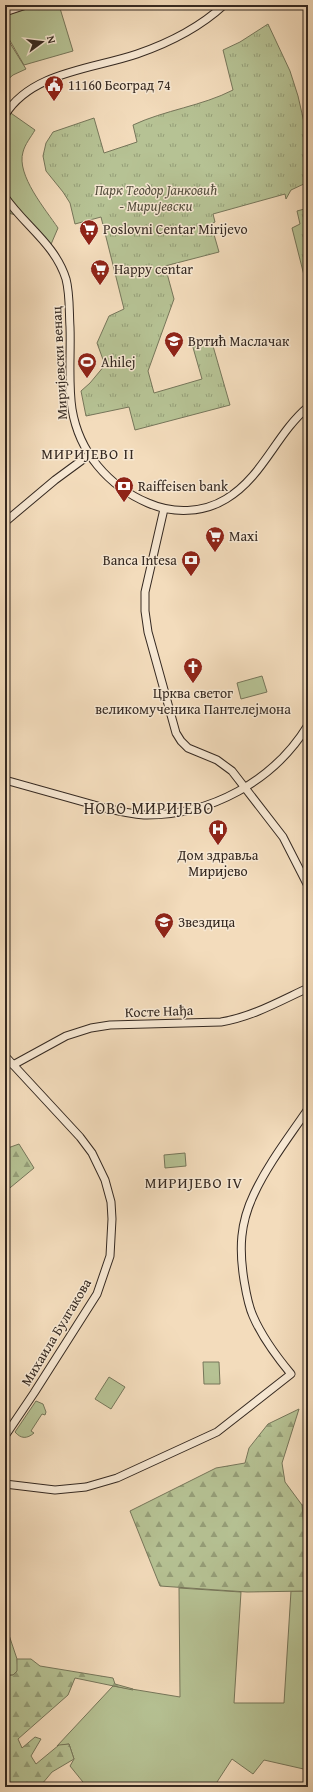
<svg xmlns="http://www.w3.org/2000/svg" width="313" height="1792" viewBox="0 0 313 1792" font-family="'Gentium Book Plus',serif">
	<defs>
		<pattern id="forest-firs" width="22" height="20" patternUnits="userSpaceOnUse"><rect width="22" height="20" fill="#b6c294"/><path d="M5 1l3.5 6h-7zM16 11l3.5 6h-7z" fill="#959e78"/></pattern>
		<pattern id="park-tufts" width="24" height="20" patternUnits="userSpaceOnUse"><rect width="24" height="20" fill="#b6c294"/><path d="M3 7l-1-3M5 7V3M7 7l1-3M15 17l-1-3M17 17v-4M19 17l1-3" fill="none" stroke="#959e78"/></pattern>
	</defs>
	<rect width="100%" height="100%" fill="#f3dcbc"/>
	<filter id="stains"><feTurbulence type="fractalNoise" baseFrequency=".005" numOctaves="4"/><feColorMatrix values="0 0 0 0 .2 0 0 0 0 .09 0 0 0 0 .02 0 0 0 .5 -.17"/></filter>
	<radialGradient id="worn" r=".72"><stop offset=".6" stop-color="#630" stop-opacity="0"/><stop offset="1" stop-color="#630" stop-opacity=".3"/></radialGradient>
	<path fill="#b6c294" stroke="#76765a" d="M5 5H59L73 51 24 65 5 32Z
		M5 35 26 69 13 75 5 82Z
		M5 109 35 130C31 137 25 144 23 152 16 175 46 210 58 228L49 249 19 216 5 212Z
		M262 676 267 692 241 699 237 683Z
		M185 1153 186 1166 165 1168 164 1155Z
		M203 1362H219L220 1384H204Z
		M109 1377 125 1387 111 1409 95 1399Z
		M36 1401 43 1404 46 1412 45 1415 42 1414 31 1431 34 1433C27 1439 21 1439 15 1432Z
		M302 1505H308V1568Z
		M179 1588 241 1592 234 1703H284L291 1591H308V1770L264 1760 253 1774 232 1759 217 1782 226 1787H87L70 1766 74 1759 69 1744 57 1746 113 1686 180 1697Z
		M5 1623 17 1659 18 1671 13 1675H5Z"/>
	<path fill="url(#forest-firs)" stroke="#76765a" d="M19 1144 34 1168 5 1192V1149Z
		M299 1409 282 1463 285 1482 302 1505 308 1568V1591L247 1592 160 1586 130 1511 216 1468 245 1463 249 1448 268 1424Z
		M17 1659H31L40 1666 113 1678 115 1684 133 1689V1690L75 1678 68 1695 18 1739 22 1748 35 1737 41 1739 31 1756 36 1764 59 1745 69 1744 74 1759 52 1772 42 1784 45 1787H5V1676L13 1675 17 1671Z"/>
	<path fill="url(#park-tufts)" stroke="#76765a" d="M268 24 290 71 298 96 308 140V182L291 190 286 199 285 194 213 214 215 222 211 224 219 252 165 266 174 299 148 371 154 393 202 379 192 344 211 339 230 405 135 430 129 407 86 416 81 391 90 383 105 365 97 343 109 316 124 309 101 217 75 224 70 203 63 192 46 171 43 156 46 143 53 132 94 118 104 153 137 142 133 125C165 110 202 106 233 90L223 50 240 42Z
		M308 208V291L292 228 300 224 297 211Z"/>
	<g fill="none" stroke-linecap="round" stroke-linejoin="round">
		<g stroke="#352921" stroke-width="9">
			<path id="secondary" d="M5 12 26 5
				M5 115C31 72 93 69 137 54 169 43 199 28 224 5
				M5 197C25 226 55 244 66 279 70 294 69 312 70 327 71 354 68 382 72 409 79 452 108 486 148 503 173 514 203 513 226 499 263 477 276 434 308 407
				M164 509 145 592V611L148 632 176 733 181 741 188 748 217 760 232 771 283 837 308 886
				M5 522 55 480 89 455
				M5 780 105 808C118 811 131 814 144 815 210 816 274 781 308 725
				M5 1056 80 1137 92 1153 105 1180 111 1202 112 1219 110 1256 97 1294 34 1393 5 1436
				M13 1065 66 1036 91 1028 110 1025 221 1022C252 1017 280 1001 308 988
				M5 1484 55 1490 86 1487 117 1478 217 1432 291 1374C276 1356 262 1337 253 1316 248 1305 246 1292 244 1280 239 1249 240 1223 254 1194 268 1164 289 1137 308 1109"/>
		</g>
		<use href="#secondary" stroke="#f7e8d3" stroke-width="7"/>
	</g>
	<defs>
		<g id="civic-pin" transform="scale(1)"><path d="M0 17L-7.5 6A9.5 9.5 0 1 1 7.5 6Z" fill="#8f2418" stroke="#f7e8d3"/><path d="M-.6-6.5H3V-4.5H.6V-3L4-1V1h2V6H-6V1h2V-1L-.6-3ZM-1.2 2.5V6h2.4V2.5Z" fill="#fff"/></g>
		<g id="supermarket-pin" transform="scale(1)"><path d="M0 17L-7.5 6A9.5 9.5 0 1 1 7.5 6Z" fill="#8f2418" stroke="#f7e8d3"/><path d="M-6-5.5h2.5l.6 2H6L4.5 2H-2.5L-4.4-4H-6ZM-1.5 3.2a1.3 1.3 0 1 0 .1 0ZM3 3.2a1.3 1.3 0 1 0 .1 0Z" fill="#fff"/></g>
		<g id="school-pin" transform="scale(1)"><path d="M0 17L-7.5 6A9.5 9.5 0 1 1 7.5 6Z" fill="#8f2418" stroke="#f7e8d3"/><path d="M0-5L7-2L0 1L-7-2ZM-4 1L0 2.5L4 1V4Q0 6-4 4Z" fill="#fff"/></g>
		<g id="stadium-pin" transform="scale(1)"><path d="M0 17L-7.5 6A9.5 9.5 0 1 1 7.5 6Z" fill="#8f2418" stroke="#f7e8d3"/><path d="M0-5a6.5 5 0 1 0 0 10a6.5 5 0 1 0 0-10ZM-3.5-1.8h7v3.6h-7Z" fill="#fff"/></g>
		<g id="bank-pin" transform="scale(1)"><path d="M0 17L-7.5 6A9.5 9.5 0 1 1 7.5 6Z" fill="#8f2418" stroke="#f7e8d3"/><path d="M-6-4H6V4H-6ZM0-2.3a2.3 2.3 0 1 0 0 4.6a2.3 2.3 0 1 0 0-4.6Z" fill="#fff"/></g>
		<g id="church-pin" transform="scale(1)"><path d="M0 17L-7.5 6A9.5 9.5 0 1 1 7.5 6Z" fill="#8f2418" stroke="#f7e8d3"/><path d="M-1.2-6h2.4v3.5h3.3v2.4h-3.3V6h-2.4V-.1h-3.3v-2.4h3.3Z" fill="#fff"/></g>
		<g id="hospital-pin" transform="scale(1)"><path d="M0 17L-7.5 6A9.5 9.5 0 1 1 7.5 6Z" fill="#8f2418" stroke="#f7e8d3"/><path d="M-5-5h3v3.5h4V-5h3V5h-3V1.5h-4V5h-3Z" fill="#fff"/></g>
	</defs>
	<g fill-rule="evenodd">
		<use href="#civic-pin" x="54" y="85"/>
		<use href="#supermarket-pin" x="89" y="229"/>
		<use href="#supermarket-pin" x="100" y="269"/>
		<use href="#school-pin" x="174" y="341"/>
		<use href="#stadium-pin" x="87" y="362"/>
		<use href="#bank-pin" x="124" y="486"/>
		<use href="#supermarket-pin" x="215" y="536"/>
		<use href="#bank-pin" x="191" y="560"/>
		<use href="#church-pin" x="193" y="667"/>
		<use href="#hospital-pin" x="218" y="829"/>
		<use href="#school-pin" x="164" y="922"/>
	</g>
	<g text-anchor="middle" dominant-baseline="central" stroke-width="3" stroke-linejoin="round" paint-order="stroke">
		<g font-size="14" fill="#352921" stroke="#f7e8d3" text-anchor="start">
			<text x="68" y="85">11160 Београд 74</text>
			<text x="103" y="229">Poslovni Centar Mirijevo</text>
			<text x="114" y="269">Happy centar</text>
			<text x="188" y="341">Вртић Маслачак</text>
			<text x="101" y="362">Ahilej</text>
			<text x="138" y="486">Raiffeisen bank</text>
			<text x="229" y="536">Maxi</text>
			<text x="177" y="560" text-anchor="end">Banca Intesa</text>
			<text x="193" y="693" text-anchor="middle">Црква светог<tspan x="193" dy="16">великомученика Пантелејмона</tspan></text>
			<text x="218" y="855" text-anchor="middle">Дом здравља<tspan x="218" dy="16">Миријево</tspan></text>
			<text x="178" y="922">Звездица</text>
		</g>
		<g font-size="14" font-style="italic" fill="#554f3e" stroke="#f7e8d3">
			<text x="156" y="190">Парк Теодор Јанковић<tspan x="156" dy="16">- Миријевски</tspan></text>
		</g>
		<g font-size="14" fill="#352921" stroke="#f7e8d3">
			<text transform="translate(59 363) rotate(-93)">Миријевски венац</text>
			<text transform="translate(159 1011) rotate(-2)">Косте Нађа</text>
			<text transform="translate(56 1332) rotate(-59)">Михаила Булгакова</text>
		</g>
		<g font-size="15" letter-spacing="1" fill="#352921" stroke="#f7e8d3">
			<text x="88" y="453">МИРИЈЕВО II</text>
			<text x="194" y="1182">МИРИЈЕВО IV</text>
		</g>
		<g font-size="16" letter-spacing="1" fill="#352921" stroke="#f7e8d3">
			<text x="149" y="808">НОВО МИРИЈЕВО</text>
		</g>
	</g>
	<rect width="313" height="1792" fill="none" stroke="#f3dcbc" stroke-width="20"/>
	<rect x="6" y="6" width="301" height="1780" fill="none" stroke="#352921" stroke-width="2"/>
	<rect x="10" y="10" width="293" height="1772" fill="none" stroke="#352921"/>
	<g transform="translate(42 42) rotate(75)" stroke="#f7e8d3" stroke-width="3" paint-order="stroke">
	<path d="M0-3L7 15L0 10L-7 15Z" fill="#352921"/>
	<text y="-6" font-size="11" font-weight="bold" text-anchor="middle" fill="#352921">N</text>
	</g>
	<rect width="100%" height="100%" filter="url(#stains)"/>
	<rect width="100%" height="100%" fill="url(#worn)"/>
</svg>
